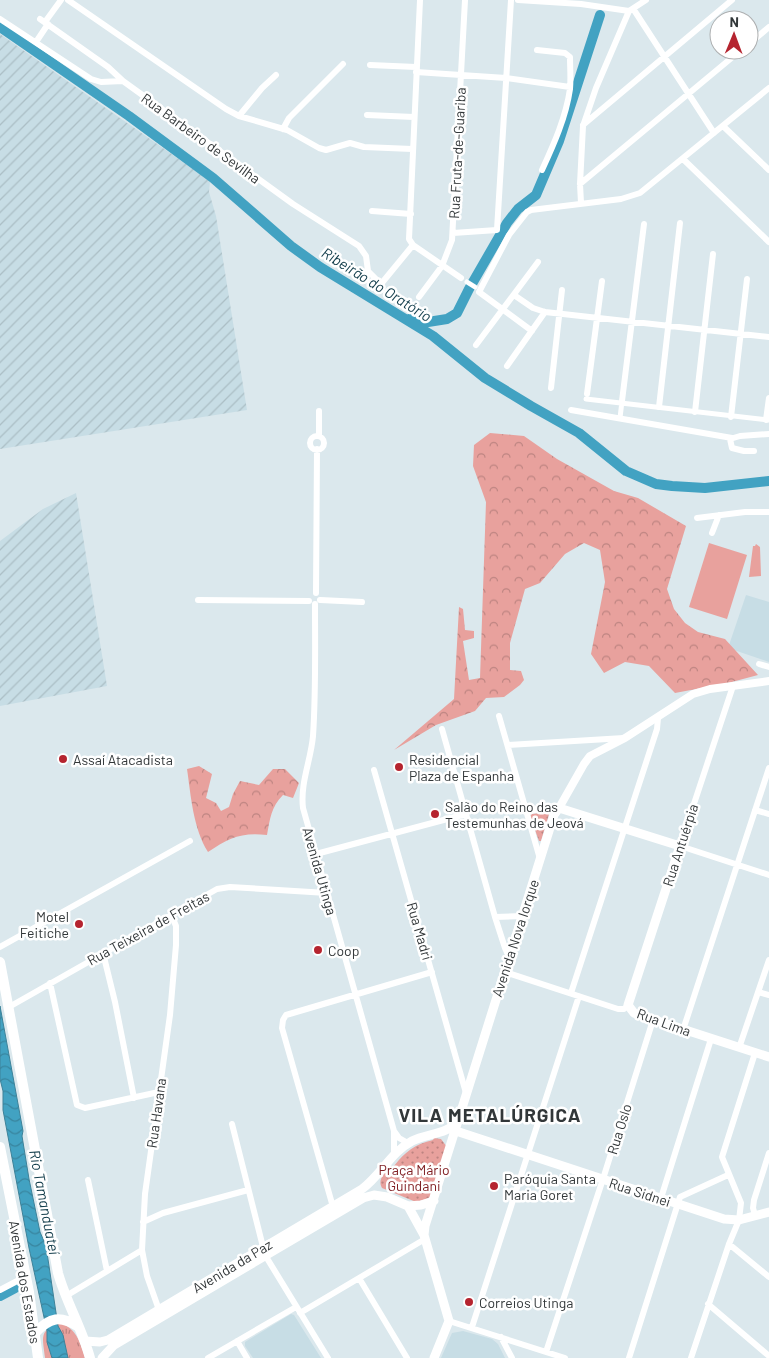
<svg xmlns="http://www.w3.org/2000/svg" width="769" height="1358" viewBox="0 0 769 1358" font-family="Barlow,sans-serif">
	<defs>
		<pattern id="industrial-furrows" width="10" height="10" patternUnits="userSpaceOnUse" patternTransform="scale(1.25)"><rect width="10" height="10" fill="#c7dde5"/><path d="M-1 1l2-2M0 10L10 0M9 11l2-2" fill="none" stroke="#abbec5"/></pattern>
		<pattern id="grass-tufts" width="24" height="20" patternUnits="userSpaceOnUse" patternTransform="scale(1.25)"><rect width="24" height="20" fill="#e8a19d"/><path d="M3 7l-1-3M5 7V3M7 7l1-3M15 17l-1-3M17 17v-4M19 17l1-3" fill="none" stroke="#bd8481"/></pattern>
		<pattern id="forest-crowns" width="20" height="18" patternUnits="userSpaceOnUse" patternTransform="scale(1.25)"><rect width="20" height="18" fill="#e8a19d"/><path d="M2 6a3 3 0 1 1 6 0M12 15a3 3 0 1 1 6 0" fill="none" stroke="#bd8481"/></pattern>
		<pattern id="park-dots" width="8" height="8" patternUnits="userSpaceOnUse" patternTransform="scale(1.25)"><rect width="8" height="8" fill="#e8a19d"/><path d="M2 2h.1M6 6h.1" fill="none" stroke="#bd8481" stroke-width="1.8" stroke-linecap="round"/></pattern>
		<pattern id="water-waves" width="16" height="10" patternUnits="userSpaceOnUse" patternTransform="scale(1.25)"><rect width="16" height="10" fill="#42a2c2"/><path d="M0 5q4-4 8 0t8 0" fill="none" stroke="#38859f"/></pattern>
	</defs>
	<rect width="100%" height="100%" fill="#dbe8ed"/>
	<path fill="#c7dde5" d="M746 595 769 602V662L728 648Z
		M291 1314 294 1315 321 1358H253L245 1346V1342Z
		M463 1331 492 1339 498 1344 505 1358H441L452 1333Z"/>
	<path fill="url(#industrial-furrows)" d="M0 34 210 181 209 192 216 216 247 410 0 449Z
		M76 493 107 686 0 706V541L43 509Z"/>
	<path fill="url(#grass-tufts)" d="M60 1323C76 1328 81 1343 85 1358H45C43 1337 38 1331 60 1323Z"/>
	<path fill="url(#forest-crowns)" d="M490 433 524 436 557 459 614 491 638 498 686 526 667 589 674 609 685 623 698 632 725 639 758 675 728 683 675 693 649 666 625 662 604 673 591 654 605 582 600 550 584 543 565 554 540 583 525 589 510 643V670L521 671 524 680 520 685 504 697 486 698 475 711 436 725 394 750 454 699 459 607 463 609 465 630 474 631V638L463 641 469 680 480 678 486 502 473 466 474 445Z
		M199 766 212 774 206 798 216 803 221 811 229 807 233 794 240 781 259 785 273 769H285L299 783 293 798 283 795C271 807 270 819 267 835 241 832 229 838 208 852 193 828 191 796 187 769Z"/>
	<path fill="url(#park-dots)" d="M548 812 549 814 541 841H539L530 816 532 814Z
		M434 1138 441 1139 447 1147 430 1197 426 1199 416 1202 382 1188C377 1179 385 1173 391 1166H394C405 1152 415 1144 433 1140Z"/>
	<path fill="#e8a19d" d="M709 543 747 555 727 619 689 607Z
		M756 544 760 547 761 576 749 577 753 546H755Z"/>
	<path fill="url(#water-waves)" stroke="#3d8299" d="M0 1006 23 1131 22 1136 29 1179 40 1232 46 1246 58 1326 63 1335 68 1358H52L47 1342V1331L29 1248 3 1110V1091L0 1079Z"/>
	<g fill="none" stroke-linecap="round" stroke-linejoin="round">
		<path stroke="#42a2c2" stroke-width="10" d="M0 27 129 116 213 178 291 246 320 267 433 336 485 378 531 406 579 433 626 471 656 484 672 486 705 488 769 481
			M409 319 428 322 447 319 457 313 469 289 507 223 518 209 536 195 559 141 600 15
			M0 1296 15 1288"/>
		<path stroke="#fff" stroke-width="5" d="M467 282 475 287
			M586 399 769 420
			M620 418 622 401"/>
		<path stroke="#fff" stroke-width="6" d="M68 0 226 109 239 116 287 130 319 148 326 150 350 143 364 147 412 149
			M420 0 409 239 413 245 461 278
			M518 0 581 4 629 11 646 0
			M634 10 714 133
			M0 19 91 79 101 82 123 81 293 204 359 246 366 256 368 271 381 284 413 245
			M40 19 108 67 123 81
			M45 22 61 0
			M36 42 48 24
			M749 44 769 27
			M537 50 565 53 570 57C570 68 571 78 570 89 566 117 554 144 542 170
			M370 65 416 67
			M416 72 506 78 570 87
			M367 115 414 117
			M239 116 262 88 276 75
			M583 125 732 0
			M723 126 769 170
			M283 129 289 118 343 64
			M683 159 769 242
			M580 184 741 50
			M581 203 580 184 583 126 596 88 629 11
			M372 211 411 214
			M453 233 497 230 511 0
			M514 295 533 308 545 312 769 337
			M419 297 442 266 452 240 465 0
			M532 331 479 292 509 235 527 212 531 210 621 199 640 193 769 88
			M476 345 538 262
			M507 366 545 312
			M551 388 562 290
			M587 394 602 281
			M622 401 644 224
			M659 407 680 223
			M571 410 732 438
			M695 412 713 254
			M731 417 747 279
			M766 420 769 398
			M319 436V411
			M310 443a7 7 0 1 1 14 0a7 7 0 1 1-14 0Z
			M754 451H744L732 448 730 439 740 436 769 434
			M697 518 745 512H769
			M712 533 719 515
			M316 593 317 449
			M198 600 309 601
			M320 600 362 602
			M315 604C315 648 316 692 313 736 311 760 300 783 303 808L394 1131V1155
			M759 664 769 667
			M733 686 680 846 769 875
			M499 716 540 859
			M442 729 495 917 505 948 509 957
			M508 745 624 738
			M374 770 466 1093
			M755 810 769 814
			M526 811 559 808
			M316 854 466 814
			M495 917 522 916
			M0 947 190 841
			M103 953 115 1002 134 1098
			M505 972 618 1009H624L628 1005
			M50 983 77 1105 85 1108 159 1092
			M758 992 769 995
			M571 993 657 729 658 718
			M9 1007 217 889 230 887 327 893
			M683 1030 769 768
			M739 1048 769 960
			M232 1124 265 1255 328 1358
			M394 1131 399 1138 408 1143
			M88 1180 107 1271
			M661 1198 711 1039
			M333 1207 282 1028 283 1020 286 1015 432 972
			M755 1215 753 1208 754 1200 769 1153
			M143 1222 163 1213 248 1190
			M729 1244 769 1277
			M359 1278 407 1358
			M0 1290 19 1280
			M66 1296 142 1250
			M708 1304 769 1356
			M159 1310 147 1276 142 1250 145 1194 170 1015 176 945V926L171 914
			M300 1313 425 1239
			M449 1321 565 1358
			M472 1327 579 996
			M501 1337 512 1358
			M237 1341 247 1358
			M546 1352 603 1179 653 1020
			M208 1358 296 1307
			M629 1358 680 1197 728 1175
			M691 1358 729 1244 739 1220 741 1203 722 1157 755 1053"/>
		<path stroke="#fff" stroke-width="8" d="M559 808 584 764 590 756 625 738 693 694 710 689 769 681"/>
		<path stroke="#fff" stroke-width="9" d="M456 1131 724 1219 739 1220 769 1212
			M408 1206 421 1205 434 1201
			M424 1235 425 1226 554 815 559 808 680 846 628 1005 634 1013 639 1015 769 1057
			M85 1341 100 1342 108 1340 362 1189C381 1175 391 1152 412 1141 427 1133 448 1135 457 1121
			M102 1358 114 1345 363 1198 374 1195 387 1197 408 1206 424 1235 449 1321 434 1358"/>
		<path stroke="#fff" stroke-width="10" d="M0 962 58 1273C66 1302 82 1328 90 1358
			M0 1147 29 1292 38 1358
			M35 1333C50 1317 60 1315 79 1327"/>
	</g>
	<g fill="#b5242f" stroke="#fff" stroke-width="2">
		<circle cx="63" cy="759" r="5"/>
		<circle cx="399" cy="767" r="5"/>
		<circle cx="435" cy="814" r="5"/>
		<circle cx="79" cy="924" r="5"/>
		<circle cx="318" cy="950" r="5"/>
		<circle cx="494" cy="1186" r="5"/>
		<circle cx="469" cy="1302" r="5"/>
	</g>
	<g text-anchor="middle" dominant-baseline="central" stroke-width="5" stroke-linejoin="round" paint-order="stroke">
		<g font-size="14" fill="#323739" stroke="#fff">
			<text transform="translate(201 138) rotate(36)">Rua Barbeiro de Sevilha</text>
			<text transform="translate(457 153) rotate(-87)">Rua Fruta-de-Guariba</text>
			<text transform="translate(680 845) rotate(-72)">Rua Antuérpia</text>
			<text transform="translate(320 871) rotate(74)">Avenida Utinga</text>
			<text transform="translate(148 928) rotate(-29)">Rua Teixeira de Freitas</text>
			<text transform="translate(420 931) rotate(74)">Rua Madri</text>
			<text transform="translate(515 938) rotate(-72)">Avenida Nova Iorque</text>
			<text transform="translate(664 1022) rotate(20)">Rua Lima</text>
			<text transform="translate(156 1113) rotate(-82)">Rua Havana</text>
			<text transform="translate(619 1129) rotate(-73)">Rua Oslo</text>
			<text transform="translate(640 1192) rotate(18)">Rua Sidnei</text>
			<text transform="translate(232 1266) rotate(-31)">Avenida da Paz</text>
			<text transform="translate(25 1282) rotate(80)">Avenida dos Estados</text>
		</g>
		<g font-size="14" fill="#323739" stroke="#fff" text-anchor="start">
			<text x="73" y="759">Assaí Atacadista</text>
			<text x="409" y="759">Residencial<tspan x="409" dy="16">Plaza de Espanha</tspan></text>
			<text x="445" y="806">Salão do Reino das<tspan x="445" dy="16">Testemunhas de Jeová</tspan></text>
			<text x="69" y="916" text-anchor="end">Motel<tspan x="69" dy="16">Feitiche</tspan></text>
			<text x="328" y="950">Coop</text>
			<text x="504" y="1178">Paróquia Santa<tspan x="504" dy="16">Maria Goret</tspan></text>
			<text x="479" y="1302">Correios Utinga</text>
		</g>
		<g font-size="14" fill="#802024" stroke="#fff">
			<text x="414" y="1169">Praça Mário<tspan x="414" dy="16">Guindani</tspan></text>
		</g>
		<g font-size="15" font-style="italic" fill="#123d4b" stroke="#fff">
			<text transform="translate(377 284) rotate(32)">Ribeirão do Oratório</text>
			<text transform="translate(45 1202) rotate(79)">Rio Tamanduateí</text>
		</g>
		<g font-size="19" font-weight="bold" letter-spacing="1" fill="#323739" stroke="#fff">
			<text x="490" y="1114">VILA METALÚRGICA</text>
		</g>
	</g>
	<g transform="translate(734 35) rotate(1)"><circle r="24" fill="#ffffff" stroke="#adafb0"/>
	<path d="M0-4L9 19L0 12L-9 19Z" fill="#b5242f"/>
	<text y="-8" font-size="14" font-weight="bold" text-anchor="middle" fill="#323739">N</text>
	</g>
</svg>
